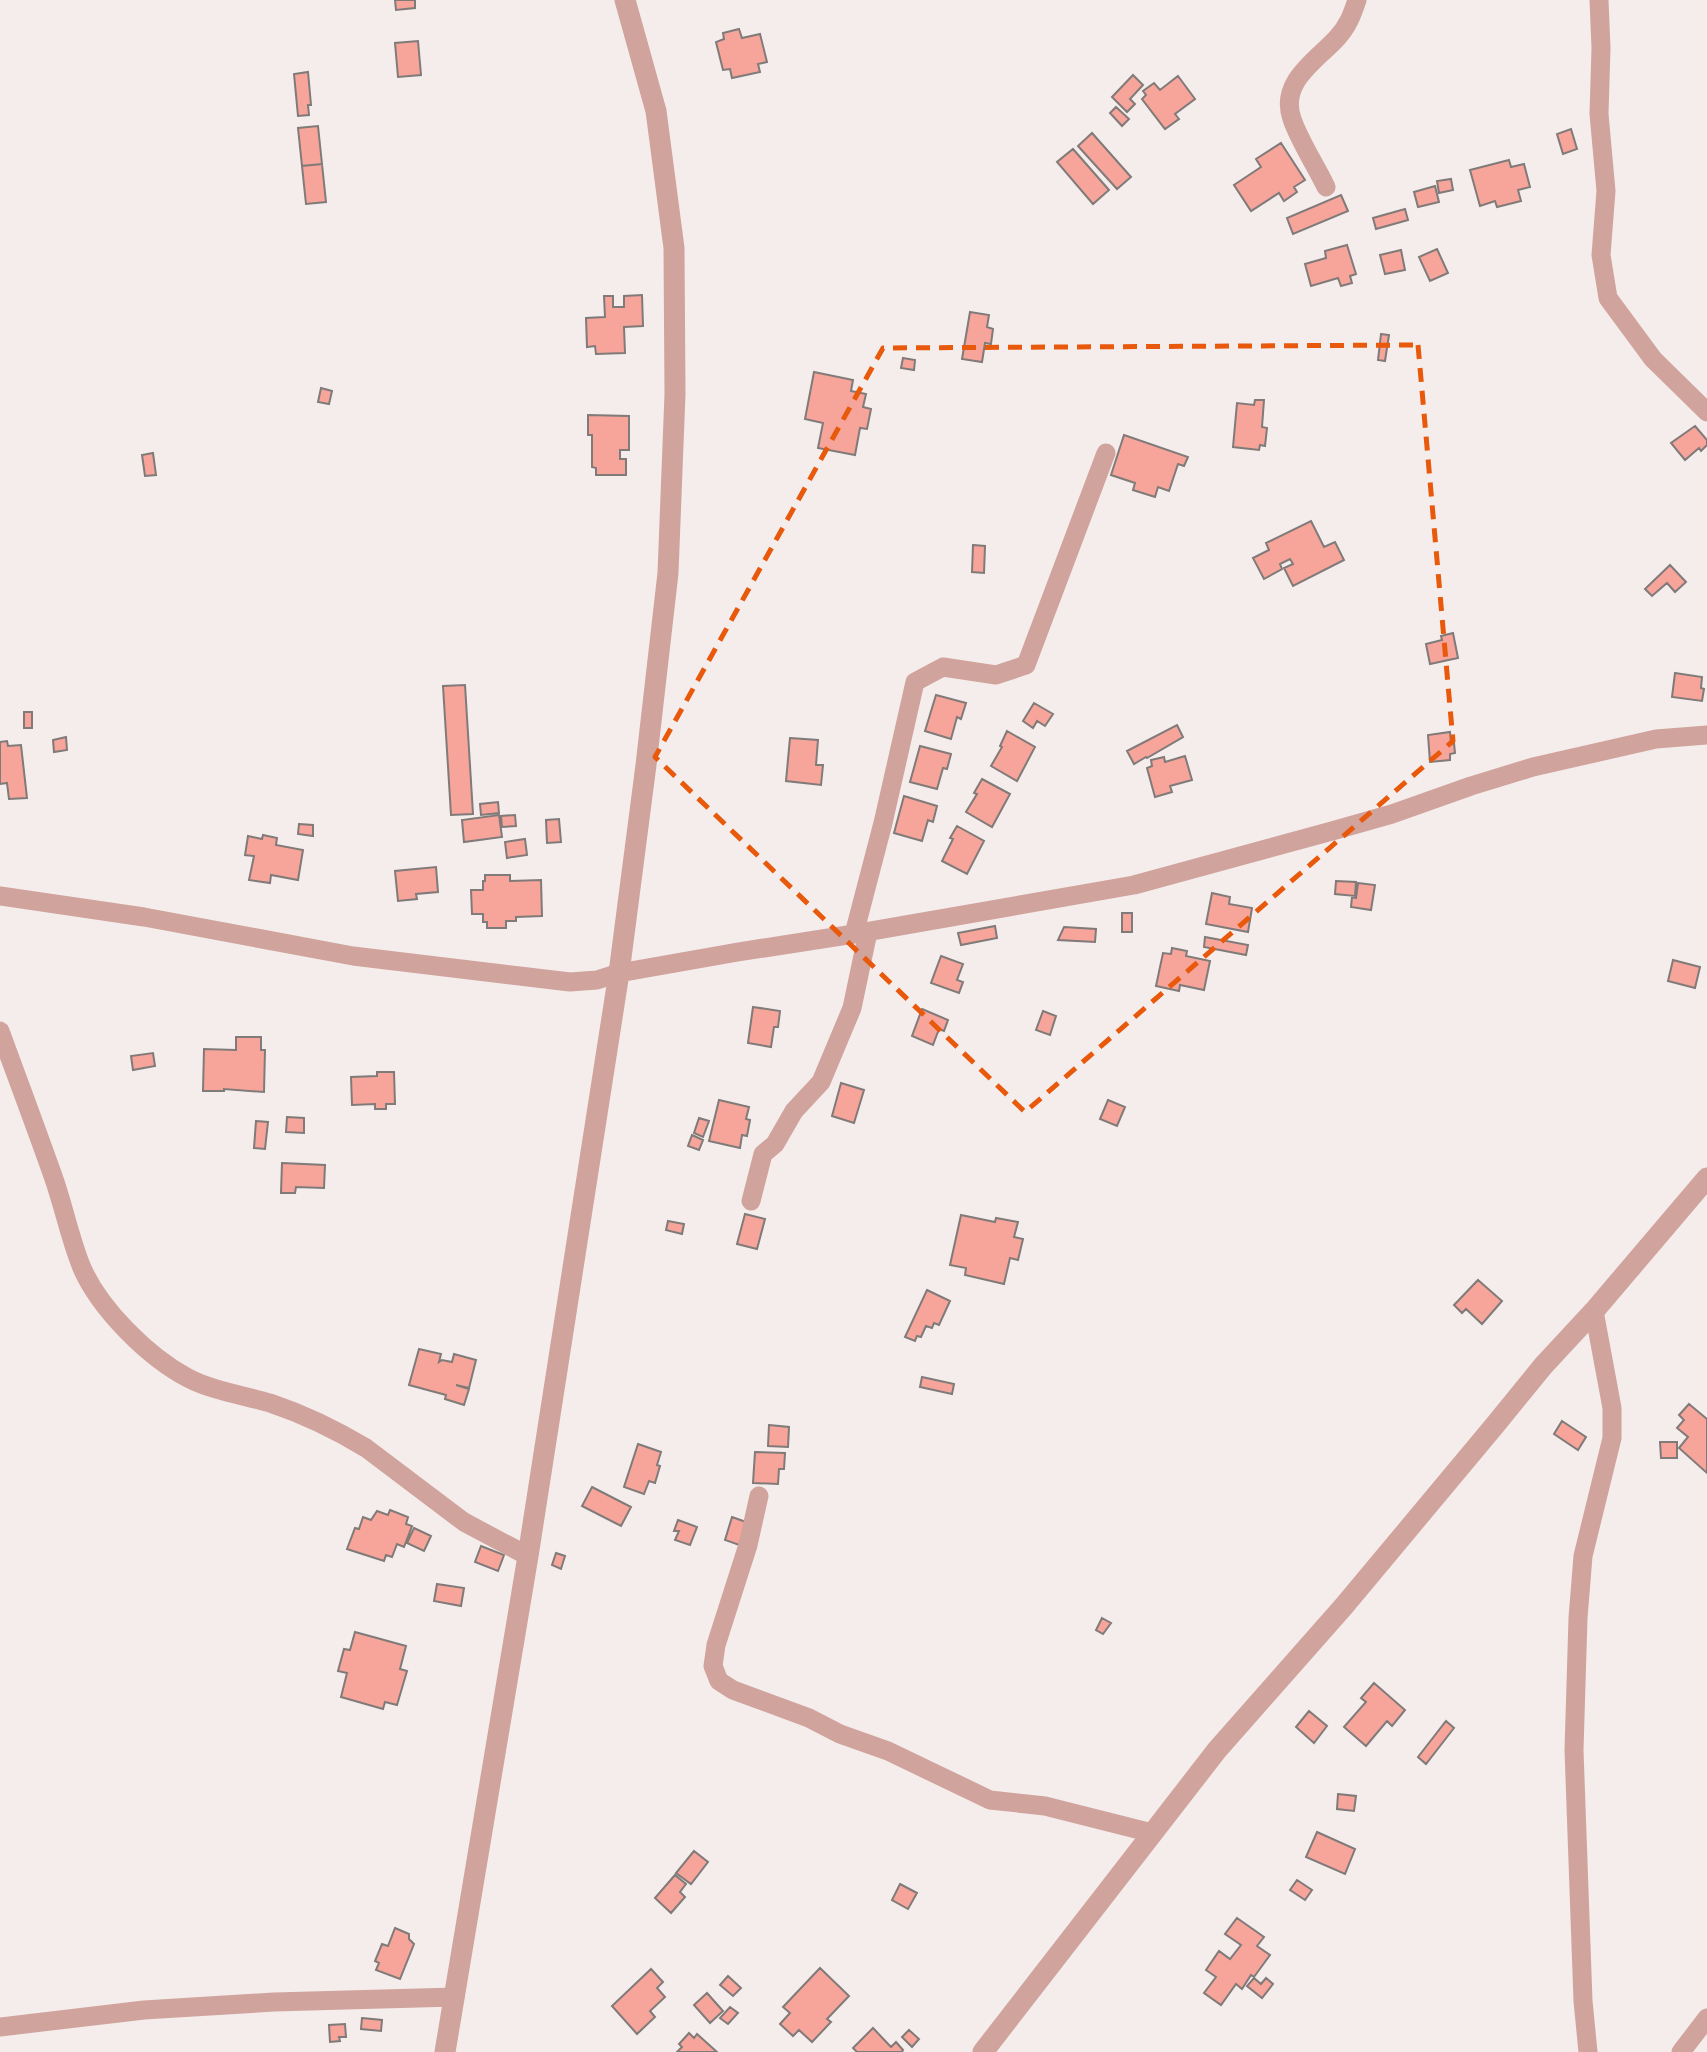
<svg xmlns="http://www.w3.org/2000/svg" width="1707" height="2052" viewBox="0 0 1707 2052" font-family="Cabin,sans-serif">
	<rect width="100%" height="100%" fill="#f4edec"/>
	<path fill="#f7a59b" stroke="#807a79" stroke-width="2" d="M395 0H415V8L396 10Z
		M739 29 742 38 760 34 767 62 758 64 760 72 732 78 730 69 723 70 716 42 724 39 723 33Z
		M418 41 421 75 398 77 395 43Z
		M308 72 311 105H308L309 115 298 116 294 74Z
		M1133 75 1143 85 1130 99 1135 104 1127 112 1112 97Z
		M1178 76 1195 99 1175 114 1179 119 1165 129 1142 99 1146 95 1143 91 1154 83 1160 90Z
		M1116 107 1129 119 1122 126 1110 113Z
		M318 126 322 164 302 166 298 128Z
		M1571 129 1577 149 1563 154 1557 134Z
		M1092 133 1131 177 1117 189 1078 146Z
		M1281 143 1305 180 1294 187 1297 192 1284 201 1279 193 1251 211 1234 185 1261 167 1256 159Z
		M1073 149 1109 190 1093 204 1057 162Z
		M1509 160 1511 167 1524 164 1530 187 1518 190 1521 201 1497 207 1495 201 1480 206 1470 170Z
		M322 164 326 202 306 204 302 166Z
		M1451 179 1453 190 1439 193 1437 181Z
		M1435 186 1439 202 1418 207 1414 192Z
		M1341 195 1348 211 1293 234 1287 218Z
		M1405 209 1408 220 1376 229 1373 218Z
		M1347 245 1356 274 1350 276 1352 283 1341 286 1338 278 1311 286 1305 264 1326 258 1325 251Z
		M1437 249 1448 273 1430 281 1419 257Z
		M1401 250 1405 270 1385 274 1380 255Z
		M642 295 643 326 624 327 625 353 596 354 595 346 587 347 586 318 605 317 604 296H613V307H624V296Z
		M970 312 989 315 987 327 993 329 991 344 985 343 982 362 962 359Z
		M1381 334 1389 335 1385 361 1378 360Z
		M903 358 915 360 914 370 901 368Z
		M814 372 853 380 851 391 866 394 863 407 871 409 867 429 860 428 855 455 818 448 823 423 805 419Z
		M321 388 332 391 329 404 318 402Z
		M1255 400H1264L1262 427 1267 428 1265 446 1260 445 1259 450 1233 447 1237 403 1254 405Z
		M588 415 629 416V450H620V459H626V475H596V468L592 467V435H588Z
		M1695 426 1707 440V445L1701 451 1699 448 1685 460 1671 443Z
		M1124 435 1188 457 1184 466 1178 464 1169 491 1158 487 1155 497 1133 490 1135 483 1111 475Z
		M153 453 156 475 145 476 142 455Z
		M1311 521 1324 547 1335 542 1344 560 1293 586 1284 568 1293 564 1290 559 1280 564 1282 569 1264 579 1253 558 1269 550 1266 543Z
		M973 545 985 546 984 573 972 572Z
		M1670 565 1686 582 1675 592 1667 583 1652 596 1645 589Z
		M1453 633 1458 658 1430 664 1426 644 1442 640 1441 636Z
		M1675 673 1702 677 1701 688 1704 689 1702 701 1672 697Z
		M465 685 473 814 451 815 443 686Z
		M936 695 966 703 961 719 957 717 951 739 925 731Z
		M1034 703 1053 714 1045 726 1037 721 1033 728 1023 721Z
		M24 712H32V728H24Z
		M1177 725 1183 737 1147 758 1146 757 1134 764 1127 751Z
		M1007 731 1035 747 1017 781 991 766 1002 747 1000 746Z
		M1450 732 1451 744 1454 743 1455 753 1450 754V760L1430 762 1428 735Z
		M66 737 67 750 54 752 53 740Z
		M790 738 818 740 816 765H823L821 785 786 781Z
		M7 741 8 746 21 745 27 798 9 799 7 783 0 784V742Z
		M920 746 951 754 947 769 943 768 937 789 910 782Z
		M1185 756 1192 780 1170 786 1172 792 1155 797 1147 768 1152 766 1151 760 1164 757 1165 762Z
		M982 779 1010 794 992 827 966 812 977 794 974 793Z
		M904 796 937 806 933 822 928 820 922 841 894 833Z
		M498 802 499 813 481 815 480 804Z
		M499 815 502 837 464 842 462 820Z
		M515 815 516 826 502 827 501 816Z
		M559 819 561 842 547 843 546 820Z
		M299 824 313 825V836L298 834Z
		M957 826 984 841 967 874 942 861 953 839 950 838Z
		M263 835 277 838 276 845 303 850 298 880 271 875 270 883 249 880 254 856 245 855 248 836 262 839Z
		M525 839 527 855 507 858 505 842Z
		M436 867 438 892 416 894 417 899 398 901 395 871Z
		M485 875H510V881L541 880 542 916 516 917V921H506V928H487V922H483V914H472L471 890H483V881H485Z
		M1336 881 1356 882 1355 896 1335 894Z
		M1358 883 1375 885 1371 910 1351 907 1352 897 1356 898Z
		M1212 893 1230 897 1229 904 1252 908 1248 932 1206 924Z
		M1122 913H1132V932H1122Z
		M995 926 997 938 961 945 958 933Z
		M1064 927 1096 929 1095 942 1058 940Z
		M1205 937 1248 945 1246 955 1204 947Z
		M1172 948 1187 951 1186 956 1210 961 1204 990 1180 985 1179 991 1156 986 1163 953 1171 954Z
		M941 956 963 964 957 980 963 982 959 993 931 983Z
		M1673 960 1700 967 1695 988 1668 981Z
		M753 1007 780 1011 778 1027H774L771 1047 748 1043Z
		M922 1009 948 1020 944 1031 939 1029 933 1045 912 1036Z
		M1043 1011 1056 1016 1050 1035 1036 1030Z
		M236 1037H261V1050H265L264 1092 224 1089V1091H203L204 1049 236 1050Z
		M153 1053 155 1066 133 1070 131 1056Z
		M377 1072H394L395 1104H386V1109H375V1104L352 1105 351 1077 377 1076Z
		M841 1083 864 1090 854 1123 832 1116Z
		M719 1100 749 1107 746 1119 750 1120 747 1136 742 1135 740 1148 709 1141Z
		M1108 1100 1125 1107 1117 1126 1100 1119Z
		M287 1117 304 1118V1133L286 1132Z
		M699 1118 709 1121 703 1137 694 1133Z
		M256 1121 268 1122 265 1149 254 1148Z
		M692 1135 703 1140 699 1150 688 1146Z
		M282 1163 325 1165 324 1188 296 1187 295 1193H281Z
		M745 1214 765 1219 757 1249 737 1244Z
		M961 1215 995 1222 996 1218 1018 1222 1014 1237 1023 1239 1018 1260 1010 1258 1004 1284 965 1275 966 1268 950 1265Z
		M668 1221 684 1224 682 1234 666 1230Z
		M1478 1280 1502 1301 1482 1324 1466 1309 1462 1313 1454 1305Z
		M927 1290 950 1301 939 1325 934 1323 932 1328 926 1326 921 1337 917 1336 915 1341 905 1337Z
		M419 1349 441 1354 439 1362 442 1360 452 1362 454 1354 476 1360 469 1388 456 1385 469 1389 464 1405 445 1399 446 1395 409 1385Z
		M922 1377 954 1384 952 1394 920 1387Z
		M1689 1404 1707 1419V1473L1679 1448 1688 1437 1677 1428 1684 1420 1679 1415Z
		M1562 1421 1586 1437 1578 1450 1554 1434Z
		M769 1425 789 1427 788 1447 768 1446Z
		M1660 1442H1677V1458H1661Z
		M638 1444 661 1452 657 1465 660 1466 655 1483 649 1481 644 1494 624 1487Z
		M755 1452 785 1453 784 1469H779L778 1484 753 1483Z
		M592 1487 631 1507 621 1526 582 1506Z
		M390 1510 408 1517 406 1524 412 1526 404 1547 397 1544 392 1557 386 1555 384 1561 347 1549 355 1528 359 1529 363 1517 371 1520 377 1511 388 1515Z
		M732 1517 746 1522 742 1546 725 1540Z
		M678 1520 697 1527 690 1545 675 1540 679 1531H674Z
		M414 1528 431 1536 424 1551 407 1543Z
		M481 1546 504 1555 498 1571 475 1562Z
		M556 1553 565 1556 561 1569 552 1565Z
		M437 1584 464 1588 461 1606 434 1601Z
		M1102 1618 1111 1623 1103 1634 1096 1630Z
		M355 1632 406 1646 400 1669 407 1671 397 1705 385 1702 383 1709 341 1697 347 1673 338 1671 344 1649 350 1650Z
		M1374 1683 1405 1710 1392 1726 1387 1721 1366 1746 1344 1727 1366 1702 1361 1698Z
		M1309 1711 1327 1726 1314 1743 1296 1727Z
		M1446 1721 1454 1728 1426 1764 1418 1757Z
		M1338 1794 1356 1796 1354 1811 1337 1809Z
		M1317 1832 1355 1849 1345 1874 1306 1857Z
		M694 1851 708 1862 691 1884 676 1873Z
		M675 1875 686 1884 680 1892 685 1897 671 1913 655 1898Z
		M1297 1880 1312 1890 1305 1900 1290 1890Z
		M900 1884 917 1893 908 1909 892 1900Z
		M1237 1918 1264 1937 1257 1946 1270 1955 1254 1977 1251 1975 1242 1989 1236 1984 1221 2005 1204 1993 1216 1977 1206 1970 1219 1951 1230 1959 1241 1945 1225 1934Z
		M395 1928 409 1934V1939L414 1944 400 1979 376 1970 379 1963 375 1961 382 1944 388 1946Z
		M820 1968 849 1996 827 2019 831 2022 812 2042 799 2030 793 2036 780 2024 790 2013 783 2007Z
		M651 1969 663 1982 657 1988 665 1997 650 2011 655 2017 637 2034 612 2006Z
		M728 1976 741 1988 733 1996 720 1985Z
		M1254 1978 1261 1984 1266 1978 1273 1984 1262 1998 1247 1986Z
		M707 1993 723 2011 710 2023 694 2005Z
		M730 2007 738 2013 728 2024 720 2018Z
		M362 2018 382 2020 381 2031 361 2029Z
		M345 2024 346 2037H339L340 2041 330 2042 329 2025Z
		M873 2028 891 2047 896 2042 903 2050 902 2052H857L853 2048Z
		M909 2030 919 2039 912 2047 902 2037Z
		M689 2033 694 2038 697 2034 717 2052H677L682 2047 679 2044Z"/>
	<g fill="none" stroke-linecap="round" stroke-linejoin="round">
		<path stroke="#d1a39d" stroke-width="19" d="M1599 0 1601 48 1599 114 1606 191 1601 255 1608 298 1653 359 1707 412
			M1326 187C1316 166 1299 140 1292 119 1279 82 1316 61 1337 38 1348 26 1352 15 1357 0
			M0 896 144 917 353 956 570 982 597 980 619 973 738 952 854 934 1134 885 1332 831 1392 814 1471 786 1533 767 1656 739 1707 735
			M854 934 883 823 915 682 943 667 996 675 1026 665 1106 453
			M0 1031C18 1080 36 1128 53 1176 64 1207 70 1239 82 1268 100 1309 148 1357 188 1378 213 1391 243 1395 270 1403 303 1414 336 1430 366 1448L464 1522 528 1556
			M751 1201 763 1154 775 1144 794 1111 821 1082 852 1008 868 932
			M759 1496 748 1545 716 1645 713 1666 719 1681 733 1690 809 1718 840 1734 888 1751 990 1800 1045 1806 1152 1833
			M0 2027 144 2010 274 2002 455 1997
			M1588 2052 1583 2001 1574 1750 1578 1618 1583 1556 1612 1438V1408L1594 1311
			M1681 2052 1707 2018"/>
		<path stroke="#d1a39d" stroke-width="21" d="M445 2052 528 1556 619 973 646 765 668 573 675 394 674 248 656 111 625 0
			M983 2052 1217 1750 1344 1606 1495 1425 1543 1366 1594 1311 1707 1178"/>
	</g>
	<path fill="none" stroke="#e8590c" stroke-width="5" stroke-dasharray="14 9" stroke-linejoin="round" d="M1418 345 1453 741 1025 1112 655 757 883 348Z"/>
</svg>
